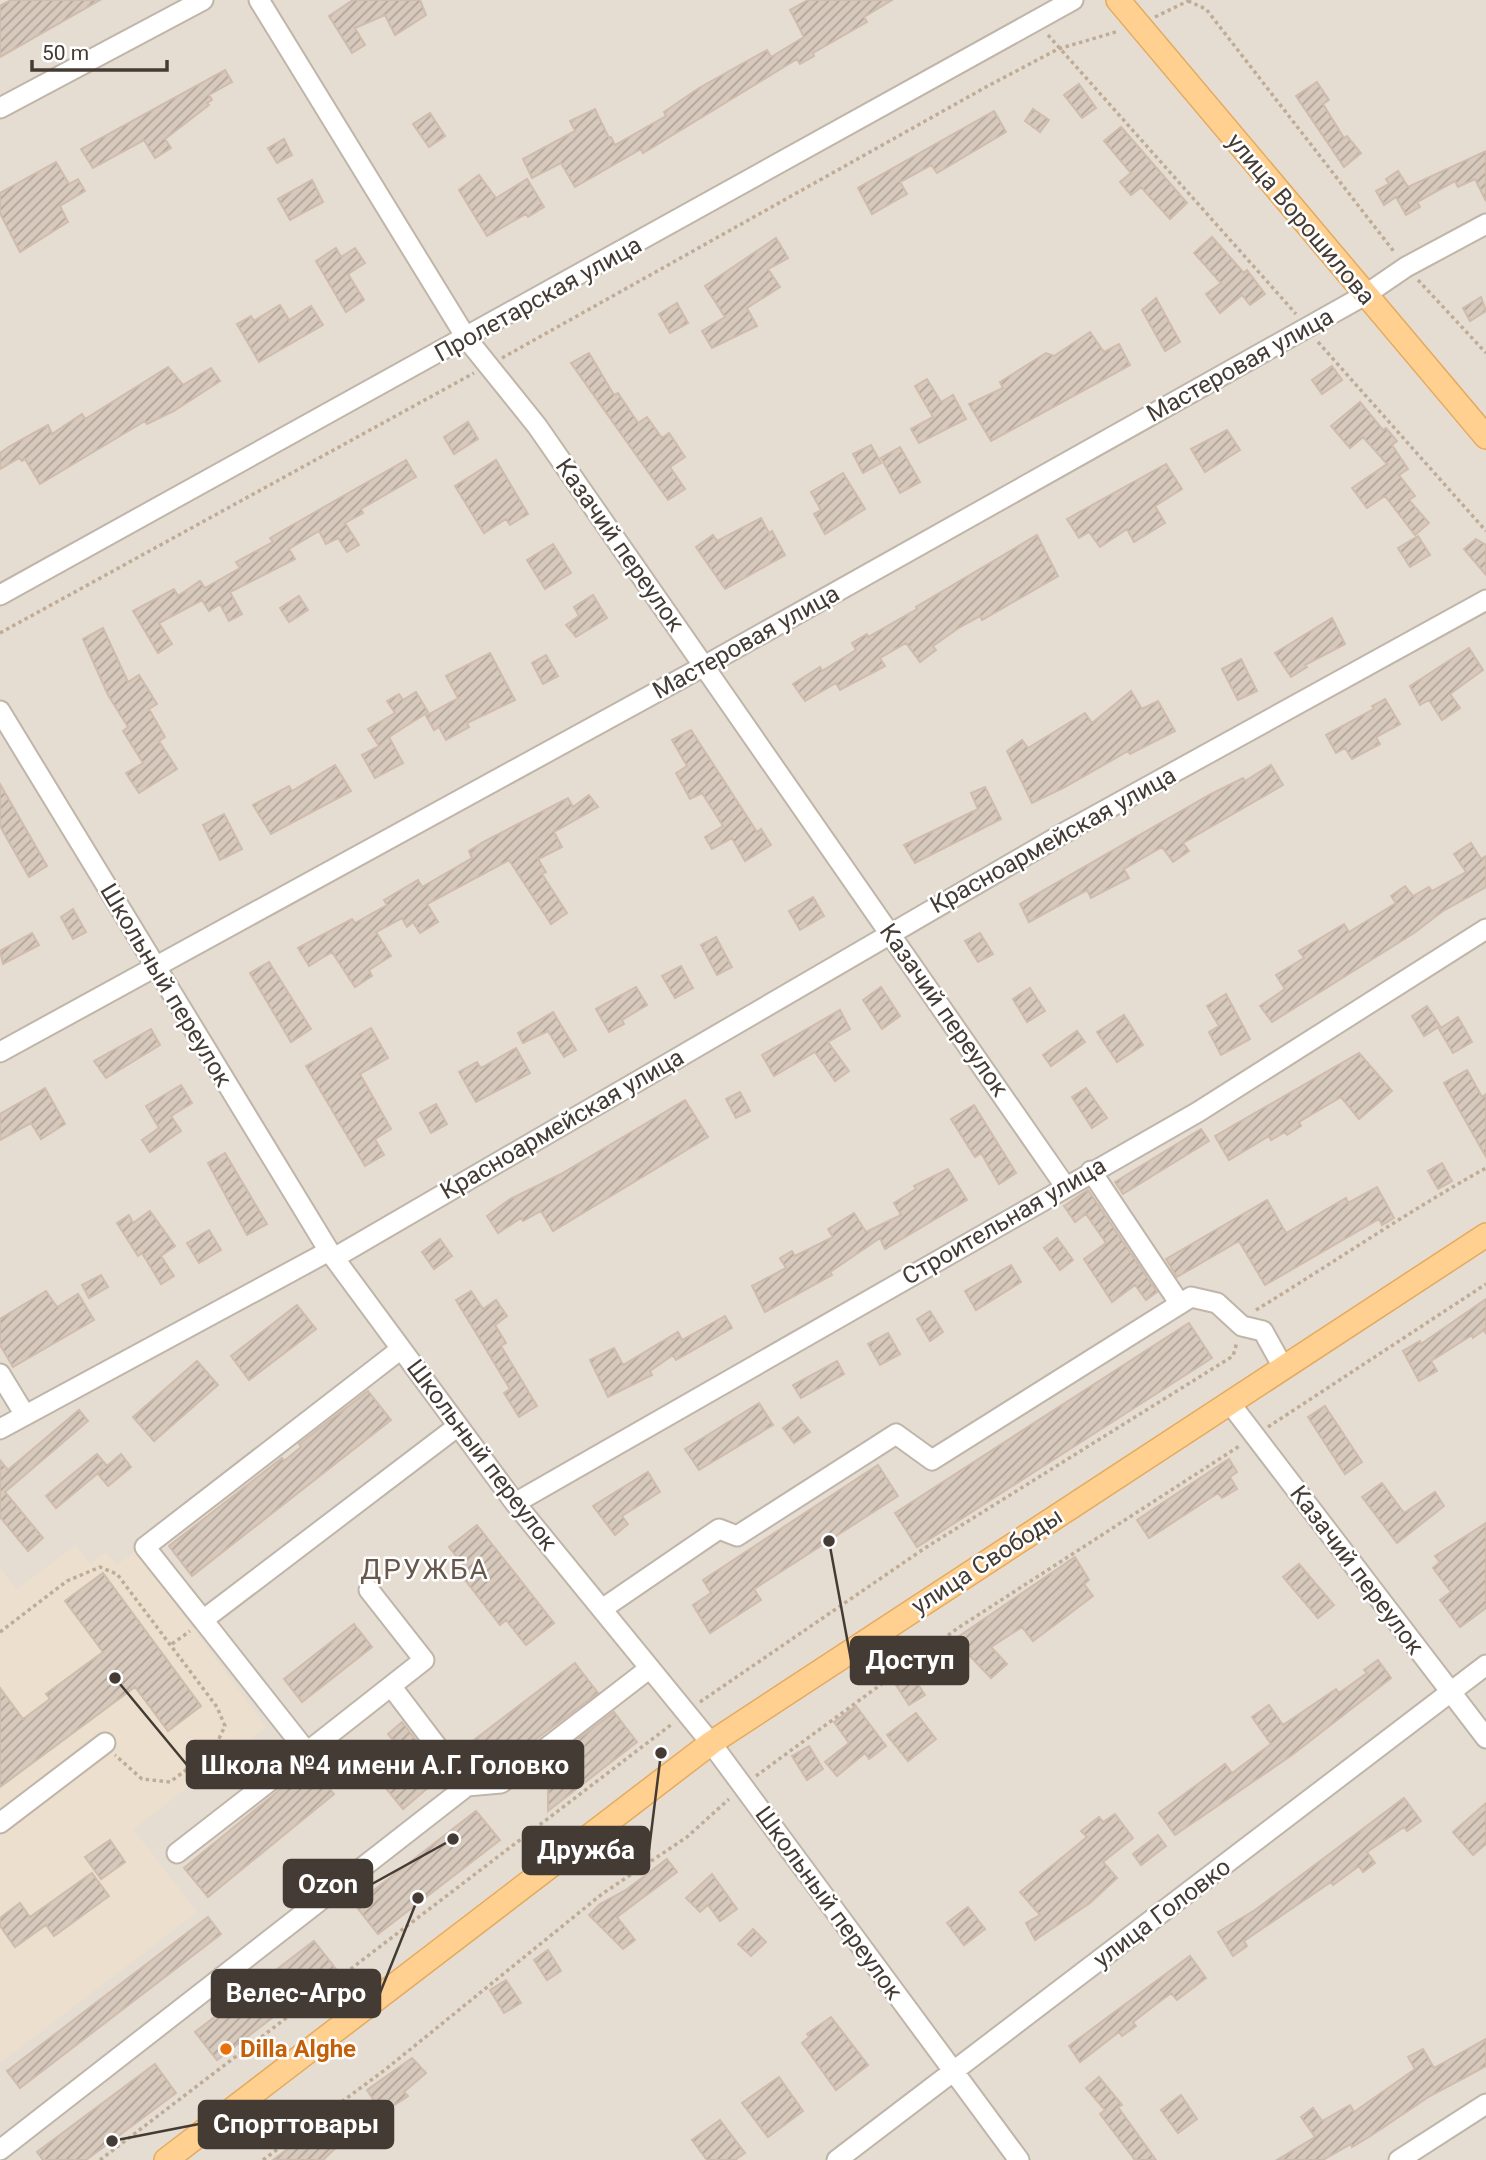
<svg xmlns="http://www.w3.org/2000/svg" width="1486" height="2160" viewBox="0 0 1486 2160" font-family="Roboto,sans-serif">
	<defs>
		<pattern id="building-hatch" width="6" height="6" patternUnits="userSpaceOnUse" patternTransform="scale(1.75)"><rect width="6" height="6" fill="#d7c9bc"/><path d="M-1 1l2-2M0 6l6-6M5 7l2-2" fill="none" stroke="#b0a49a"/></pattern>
	</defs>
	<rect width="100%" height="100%" fill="#f2ece4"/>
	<path fill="#e6ddd2" d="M0 0H1486V2160H0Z"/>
	<path fill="#ecdfcd" d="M76 1545 90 1564 106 1552 116 1565 136 1551 266 1727 133 1829 197 1912 0 2063V1568L16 1590Z"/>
	<path fill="url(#building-hatch)" stroke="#cfbcac" stroke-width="2" d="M11 0H100L0 57V6Z
		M353 0H420L426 15 395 35 385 15 355 28 365 45 352 53 329 16Z
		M808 0H892L864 17 867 22 813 53 814 56 800 64 797 59 643 153 641 149 575 187 561 163 532 178 523 159 575 131 570 121 595 109 609 138 611 137 615 145 666 116 664 112 699 88 767 50 771 57 804 37 790 10Z
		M225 70 232 82 209 95 212 100 207 103 209 105 165 139 171 148 155 158 144 140 93 168 81 149Z
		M1317 82 1329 100 1323 104 1344 138 1347 136 1361 153 1344 167 1296 96Z
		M1079 84 1096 108 1082 118 1064 95Z
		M1033 109 1049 120 1040 132 1025 121Z
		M994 111 1006 132 937 173 931 165 900 182 907 194 872 214 858 188Z
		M430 113 445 136 429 147 413 124Z
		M1121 127 1187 203 1170 219 1141 187 1131 195 1120 182 1131 173 1104 141Z
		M284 139 292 155 277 163 268 148Z
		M1486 151V201L1475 179 1458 187 1455 181 1417 202 1420 207 1406 215 1396 197 1384 205 1376 191 1389 184 1386 179 1398 171 1408 187Z
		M56 162 69 184 78 179 85 191 60 206 68 222 20 252 0 213V193Z
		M479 175 496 198 527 179 544 207 528 217 526 214 487 236 459 190Z
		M312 180 323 202 290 220 278 199Z
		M1212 237 1244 273 1247 270 1265 294 1250 305 1242 295 1220 313 1206 294 1221 283 1194 253Z
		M776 238 788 258 768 269 780 287 747 308 757 326 712 348 702 331 725 317 705 286Z
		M336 248 341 257 355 248 365 263 348 274 364 300 346 312 316 261Z
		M1481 297 1486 311 1470 321 1463 308Z
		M1156 298 1180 342 1165 351 1142 310Z
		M677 303 688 323 670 333 659 314Z
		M280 305 289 320 311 306 323 325 259 362 237 324 251 316 254 321Z
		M1090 332 1104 352 1119 344 1130 365 991 441 969 404 1003 388 1000 382 1046 353 1054 356Z
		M589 353 614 395 618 393 638 423 647 417 662 438 669 433 685 457 670 467 685 489 668 500 571 363Z
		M1332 366 1342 380 1322 394 1312 380Z
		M168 367 183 385 211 368 220 381 174 411 147 424 145 421 40 484 25 459 22 461 19 458 0 469V453L10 446 48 425 52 434 82 414 85 419Z
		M927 379 941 402 953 395 966 419 919 443 911 429 933 417 915 386Z
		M1360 402 1383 430 1386 428 1397 441 1392 445 1408 469 1399 475 1415 496 1409 500 1429 523 1415 535 1385 496 1367 508 1352 488 1387 464 1363 437 1350 448 1331 426Z
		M468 422 478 439 454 454 444 437Z
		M1227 430 1240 450 1205 472 1191 449Z
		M871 445 881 463 863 473 853 454Z
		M900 447 920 482 900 493 881 458Z
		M406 460 416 477 361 509 363 513 345 523 359 545 347 552 338 538 326 544 319 531 289 549 295 559 230 592 242 614 229 621 220 604 209 611 202 600 159 623 172 644 158 653 133 611 174 589 178 596 200 581 205 588 240 568 236 562 273 542 270 538Z
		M496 460 528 514 510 525 506 519 484 533 455 486Z
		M1166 464 1182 489 1155 506 1165 523 1134 542 1127 529 1100 547 1089 532 1079 538 1067 519Z
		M843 473 865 509 825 534 814 514 821 510 811 492Z
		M761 518 769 533 772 531 785 555 725 589 696 547 713 535 717 541Z
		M1037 535 1058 576 982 620 980 616 960 627 933 646 936 650 920 662 906 643 880 658 885 666 840 690 836 683 805 701 793 684 820 667 822 671 856 650 852 643 867 634 868 637 917 609 916 607Z
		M1418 536 1430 555 1410 567 1398 548Z
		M1476 539 1486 545V575L1464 549Z
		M553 544 571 573 545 589 527 560Z
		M593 595 607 618 576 637 566 625 579 616 574 607Z
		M299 596 308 610 289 622 280 608Z
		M1332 618 1345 644 1305 665 1307 667 1291 677 1275 653Z
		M103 628 128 682 139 675 157 704 149 709 165 737 159 741 177 769 139 793 126 773 143 763 123 731 128 727 108 695 83 639Z
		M1469 648 1483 670 1450 694 1460 708 1442 720 1429 700 1420 705 1410 686Z
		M490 653 515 700 467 723 469 727 446 740 439 727 434 730 426 716 458 698 446 676Z
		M546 655 558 676 543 684 532 663Z
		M1241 659 1257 691 1238 700 1222 669Z
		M1131 691 1142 709 1158 701 1175 731 1130 754 1128 751 1063 788 1032 803 1007 751 1022 740 1028 748 1085 713 1092 723Z
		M416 692 428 712 389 737 403 763 375 778 362 755 379 746 368 729 395 713 387 701 399 694 403 700Z
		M1385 699 1400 724 1376 737 1380 744 1352 759 1345 748 1336 753 1326 735 1374 709 1372 706Z
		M691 730 757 832 761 829 771 845 745 861 732 838 712 849 705 837 723 826 702 793 690 799 676 773 687 766 672 740Z
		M335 765 351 791 271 834 253 805 289 786 292 791Z
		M1271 765 1283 785 1183 843 1189 851 1173 862 1162 847 1124 869 1129 878 1091 898 1087 890 1029 922 1020 904 1211 794 1243 778 1245 781Z
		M0 784 47 866 29 877 0 826Z
		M985 787 1001 819 915 863 904 845 978 809 971 793Z
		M589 795 598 807 554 832 562 847 538 859 546 872 542 874 567 913 551 924 509 860 427 904 438 922 420 933 413 922 407 927 402 918 376 932 391 956 369 970 372 976 355 987 332 952 309 966 298 948 352 919 355 923 387 905 384 900 418 880 422 887 472 858 469 851 483 842 568 798 573 807Z
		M224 814 242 849 220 860 203 825Z
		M1471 843 1481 859 1486 856V887L1443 911 1414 933 1272 1022 1260 1006 1285 989 1276 975 1304 958 1299 951 1344 924 1349 932 1396 903 1391 896 1405 886 1413 896 1429 887 1432 891 1466 872 1454 854Z
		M813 897 824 916 800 930 789 911Z
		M73 909 86 932 73 939 61 917Z
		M32 933 39 945 3 964 0 951Z
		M980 933 993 954 978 962 965 941Z
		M716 937 732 967 717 975 701 945Z
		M269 962 311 1029 291 1042 250 973Z
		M681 966 693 988 675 998 662 976Z
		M636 987 647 1005 622 1020 624 1024 609 1032 596 1009Z
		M881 987 900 1016 882 1029 863 1000Z
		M1030 988 1045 1011 1027 1022 1013 999Z
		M1226 994 1250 1039 1221 1055 1209 1032 1219 1026 1207 1006Z
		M1427 1006 1440 1026 1424 1036 1412 1016Z
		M840 1010 850 1029 828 1042 849 1071 835 1081 815 1052 774 1076 762 1055Z
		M553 1012 576 1050 564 1057 548 1031 523 1043 518 1033Z
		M1124 1015 1143 1045 1117 1062 1097 1032Z
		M1458 1017 1472 1042 1453 1053 1439 1029Z
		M371 1028 388 1058 360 1074 391 1129 375 1139 384 1155 365 1166 306 1066Z
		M151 1029 160 1045 106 1078 94 1061Z
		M1077 1031 1085 1042 1051 1066 1043 1055Z
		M516 1048 530 1073 476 1102 459 1072 477 1062 481 1068Z
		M1359 1053 1392 1091 1359 1119 1341 1097 1299 1122 1301 1126 1287 1135 1285 1132 1271 1140 1269 1136 1229 1160 1215 1136Z
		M1467 1070 1482 1097 1486 1094V1157L1444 1083Z
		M181 1085 192 1103 171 1116 181 1131 150 1152 142 1140 159 1128 146 1106Z
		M45 1088 65 1124 41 1139 31 1123 0 1140V1114Z
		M1086 1088 1107 1118 1092 1128 1072 1097Z
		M740 1092 750 1111 736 1118 726 1099Z
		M685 1100 708 1137 553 1231 541 1211 523 1221 521 1218 498 1233 487 1216 510 1199 561 1174Z
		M436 1104 447 1124 431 1133 420 1113Z
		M974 1105 1016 1173 999 1184 981 1153 975 1157 951 1119Z
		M1201 1129 1209 1141 1123 1194 1115 1182Z
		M225 1153 267 1224 247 1235 208 1163Z
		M1442 1163 1452 1181 1438 1189 1428 1171Z
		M948 1169 967 1200 885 1249 880 1238 830 1272 832 1275 765 1312 752 1286 786 1268 780 1258 792 1251 795 1256 833 1237 828 1229 854 1213 866 1232 901 1215 894 1203 916 1189 914 1186Z
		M1377 1187 1394 1218 1382 1225 1379 1219 1265 1285 1239 1241 1177 1277 1166 1259 1267 1200 1286 1233 1346 1198 1348 1203Z
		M1088 1190 1157 1292 1146 1300 1135 1285 1112 1302 1084 1259 1106 1243 1086 1214 1075 1222 1064 1206Z
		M150 1211 175 1246 161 1256 174 1276 161 1284 142 1253 138 1256 117 1223 129 1215 133 1223Z
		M209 1230 221 1250 199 1263 187 1243Z
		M1057 1238 1073 1260 1060 1270 1044 1248Z
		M440 1239 452 1256 434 1269 422 1252Z
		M1011 1265 1021 1282 976 1310 965 1291Z
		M101 1275 108 1287 89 1298 82 1285Z
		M46 1291 57 1307 78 1294 94 1320 13 1367 0 1345V1319Z
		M471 1291 483 1309 496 1300 507 1316 495 1325 506 1343 501 1346 537 1406 519 1417 504 1393 510 1389 456 1300Z
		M1486 1299V1334L1484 1330 1473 1338 1472 1335 1431 1361 1437 1371 1419 1381 1403 1351 1420 1341 1421 1344Z
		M297 1305 316 1329 249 1380 231 1356Z
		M930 1311 943 1332 930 1341 917 1319Z
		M725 1316 732 1328 676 1360 673 1355 650 1371 652 1375 608 1397 590 1360 614 1348 623 1365 678 1332 682 1340Z
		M1189 1323 1212 1358 917 1547 895 1513Z
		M888 1333 900 1354 880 1365 868 1344Z
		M197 1361 218 1385 154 1441 133 1417Z
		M837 1361 844 1374 801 1398 793 1385Z
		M368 1391 391 1420 192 1576 169 1546 282 1458 284 1461 301 1447 299 1444Z
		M759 1403 773 1425 699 1470 685 1449Z
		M1325 1406 1362 1462 1345 1474 1308 1417Z
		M79 1410 88 1421 5 1492 43 1538 28 1551 0 1517V1460L8 1470Z
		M798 1417 810 1432 794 1443 783 1428Z
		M97 1454 107 1466 121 1454 131 1467 108 1486 98 1474 103 1469 56 1508 46 1496Z
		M1229 1459 1237 1472 1230 1477 1237 1489 1222 1498 1218 1493 1149 1538 1137 1520Z
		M878 1465 898 1496 754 1589 761 1600 710 1633 693 1605 711 1593 703 1580Z
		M648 1472 660 1492 622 1516 628 1524 615 1535 593 1506Z
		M1382 1483 1404 1513 1435 1492 1444 1506 1397 1543 1362 1497Z
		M1486 1523V1608L1460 1627 1440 1600 1451 1592 1433 1568 1440 1562 1435 1556Z
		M477 1525 554 1623 526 1645 506 1620 500 1625 465 1580 471 1575 449 1547Z
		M1075 1557 1089 1580 1084 1584 1093 1596 1033 1641 1022 1627 991 1647 1007 1664 991 1678 969 1655 960 1661 949 1643Z
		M1299 1564 1334 1605 1318 1618 1283 1577Z
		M103 1573 201 1706 168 1731 135 1687 0 1787V1688L23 1719 50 1699 46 1694 103 1652 65 1601Z
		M354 1624 372 1647 302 1702 284 1679Z
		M1378 1660 1391 1678 1292 1755 1175 1835 1159 1813 1225 1764 1232 1773 1271 1744 1252 1717 1269 1705 1283 1725 1336 1689 1339 1693 1367 1673 1364 1670Z
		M575 1663 598 1693 493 1771 478 1773 461 1750Z
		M910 1672 925 1695 909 1705 894 1682Z
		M856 1706 886 1746 869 1759 865 1753 837 1776 825 1762 849 1743 834 1722Z
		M614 1712 637 1742 548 1811V1762Z
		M916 1713 936 1739 908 1761 887 1735Z
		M402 1722 443 1775 403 1809 375 1775 403 1752 388 1734Z
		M809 1746 823 1769 807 1780 792 1756Z
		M310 1765 334 1794 208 1897 184 1868Z
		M1404 1798 1421 1821 1407 1831 1404 1827 1367 1852 1375 1863 1363 1872 1359 1866 1333 1885 1331 1882 1244 1941 1247 1946 1233 1956 1218 1932 1255 1910Z
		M1486 1803V1844L1473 1855 1453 1832Z
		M476 1811 500 1840 378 1934 355 1905Z
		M1115 1814 1133 1838 1103 1862 1117 1878 1090 1903 1035 1940 1026 1923 1040 1915 1020 1892 1087 1837 1081 1831 1099 1817 1103 1822Z
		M1158 1835 1166 1846 1141 1865 1133 1854Z
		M110 1840 125 1862 101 1879 85 1857Z
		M667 1859 677 1872 617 1917 635 1940 623 1949 589 1915 600 1904 626 1890Z
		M92 1873 109 1896 54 1936 46 1925 15 1947 0 1926V1918L20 1903 30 1917Z
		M712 1874 737 1909 720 1921 708 1905 700 1912 686 1898Z
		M968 1907 985 1929 964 1945 947 1923Z
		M208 1917 221 1934 20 2088 7 2071Z
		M753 1929 766 1942 751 1956 738 1944Z
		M314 1941 336 1969 217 2060 195 2032Z
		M548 1950 561 1971 547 1980 534 1960Z
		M1190 1956 1206 1978 1177 2000 1171 1993 1133 2022 1136 2026 1122 2036 1119 2032 1080 2062 1069 2046Z
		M506 1980 521 2003 504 2013 490 1990Z
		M831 2017 868 2065 836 2090 802 2043 809 2037 807 2034Z
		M1486 2039V2066L1430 2096 1369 2137 1352 2147 1351 2144 1323 2160H1277L1315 2137 1301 2117 1313 2108 1322 2121 1350 2105 1354 2112 1415 2069 1408 2057 1423 2049 1434 2068Z
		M412 2058 426 2073 404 2092 408 2096 382 2113 367 2090Z
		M155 2064 176 2093 86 2160H43L37 2152Z
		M779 2077 803 2111 768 2137 742 2103Z
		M1099 2077 1122 2105 1118 2107 1156 2160H1135L1100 2114 1105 2110 1086 2088Z
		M1181 2095 1197 2119 1178 2133 1161 2110Z
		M720 2120 745 2153 735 2160H707L692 2140Z
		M321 2123 340 2144 323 2160H273Z"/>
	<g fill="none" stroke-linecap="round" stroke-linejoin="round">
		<g stroke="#c0b5a9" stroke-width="23">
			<path id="minor" d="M259 0 467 339 537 426 1065 1186
				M0 108 203 0
				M0 595 1073 0
				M0 711 329 1251 515 1503 711 1743 1019 2160
				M0 1052 706 665 1365 295 1406 267 1486 224
				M1091 1171 1180 1304
				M334 1258 1071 829 1486 600
				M0 1374 25 1415
				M1229 1402 1486 1738
				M0 1429 329 1251
				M515 1503 1198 1112 1486 929
				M602 1609 719 1529 737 1536 896 1434 932 1460 1191 1297 1217 1303 1242 1326 1263 1331 1283 1367
				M203 1620 145 1547 401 1349
				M391 1686 467 1786
				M307 1752 424 1660 369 1590
				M0 1823 105 1743
				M177 1853 307 1752 203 1620 458 1426
				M0 2150 467 1786 501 1783 650 1668
				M837 2160 1486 1665
				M1399 2160 1486 2104"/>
		</g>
		<g stroke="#e4aa5f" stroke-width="26">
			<path id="major" d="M1118 0 1486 437
				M166 2160 711 1743 1486 1235"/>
		</g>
		<path stroke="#bfac97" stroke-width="3.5" stroke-dasharray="3.5 3.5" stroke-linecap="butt" d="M1188 1 1206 9 1395 253
			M1155 17 1190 0
			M1048 35 1296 314
			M1418 280 1486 353
			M1318 342 1486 531
			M502 358 986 87 1058 49 1119 31
			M0 633 474 373
			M1256 1310C1333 1263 1407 1212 1486 1168
			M1268 1427 1486 1284
			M0 1632 67 1581 100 1567 117 1574 217 1707 225 1726 214 1749 170 1782 142 1779 115 1755
			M172 1644 190 1631
			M700 1702 925 1548 1233 1356 1237 1342
			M756 1776 958 1628 1241 1445
			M100 2160 672 1724
			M263 2160 386 2069 602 1894 687 1837 729 1799"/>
		<use href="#minor" stroke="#fff" stroke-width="19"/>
		<use href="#major" stroke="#ffd090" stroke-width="23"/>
	</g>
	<circle fill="#e8710a" stroke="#fff" stroke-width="2.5" cx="226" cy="2049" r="7"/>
	<g text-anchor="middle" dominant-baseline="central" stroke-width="5" stroke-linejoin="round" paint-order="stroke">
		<g font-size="24" fill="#443b34" stroke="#fff">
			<text transform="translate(1301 219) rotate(50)">улица Ворошилова</text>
			<text transform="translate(538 299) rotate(-29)">Пролетарская улица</text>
			<text transform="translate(1240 365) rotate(-29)">Мастеровая улица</text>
			<text transform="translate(620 545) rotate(55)">Казачий переулок</text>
			<text transform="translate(746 642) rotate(-29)">Мастеровая улица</text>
			<text transform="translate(1053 840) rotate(-29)">Красноармейская улица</text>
			<text transform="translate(166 985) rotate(59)">Школьный переулок</text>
			<text transform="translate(944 1010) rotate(55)">Казачий переулок</text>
			<text transform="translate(562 1124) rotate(-30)">Красноармейская улица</text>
			<text transform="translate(1004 1221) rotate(-30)">Строительная улица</text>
			<text transform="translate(482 1455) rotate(53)">Школьный переулок</text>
			<text transform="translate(987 1561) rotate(-33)">улица Свободы</text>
			<text transform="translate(1357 1570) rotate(53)">Казачий переулок</text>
			<text transform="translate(829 1903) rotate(54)">Школьный переулок</text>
			<text transform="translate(1162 1913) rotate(-37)">улица Головко</text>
		</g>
		<g font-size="24" font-weight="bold" fill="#c56008" stroke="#fff" text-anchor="start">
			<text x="240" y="2049">Dilla Alghe</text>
		</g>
		<g font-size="28" letter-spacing="2" fill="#67584b" stroke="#fff">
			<text x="425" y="1569">ДРУЖБА</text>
		</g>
	</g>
	<path fill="none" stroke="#443b34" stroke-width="2.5" d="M829 1541L851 1660M115 1678L187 1765M661 1753L649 1850M453 1839L372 1884M418 1898L380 1993M112 2141L199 2124"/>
	<g fill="#443b34" stroke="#fff" stroke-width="2.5">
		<circle cx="829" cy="1541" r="7"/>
		<circle cx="115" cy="1678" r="7"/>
		<circle cx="661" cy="1753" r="7"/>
		<circle cx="453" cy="1839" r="7"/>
		<circle cx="418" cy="1898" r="7"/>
		<circle cx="112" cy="2141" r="7"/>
	</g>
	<g fill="#443b34" stroke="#443b34" stroke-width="2.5">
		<rect x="851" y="1637" width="117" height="47" rx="7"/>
		<rect x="187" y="1741" width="396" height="47" rx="7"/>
		<rect x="523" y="1827" width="126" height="47" rx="7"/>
		<rect x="284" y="1860" width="88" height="47" rx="7"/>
		<rect x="212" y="1970" width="168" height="47" rx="7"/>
		<rect x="199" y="2101" width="194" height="47" rx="7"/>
	</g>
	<g font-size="26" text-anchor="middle" font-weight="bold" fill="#fff">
		<text x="910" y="1669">Доступ</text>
		<text x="385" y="1774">Школа №4 имени А.Г. Головко</text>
		<text x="586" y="1859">Дружба</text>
		<text x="328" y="1893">Ozon</text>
		<text x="296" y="2002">Велес-Агро</text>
		<text x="296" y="2133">Спорттовары</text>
	</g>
	<path d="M32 60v10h135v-10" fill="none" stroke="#443b34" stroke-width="3.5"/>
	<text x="42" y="60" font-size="21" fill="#443b34" stroke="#ffffff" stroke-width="5" paint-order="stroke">50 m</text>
</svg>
